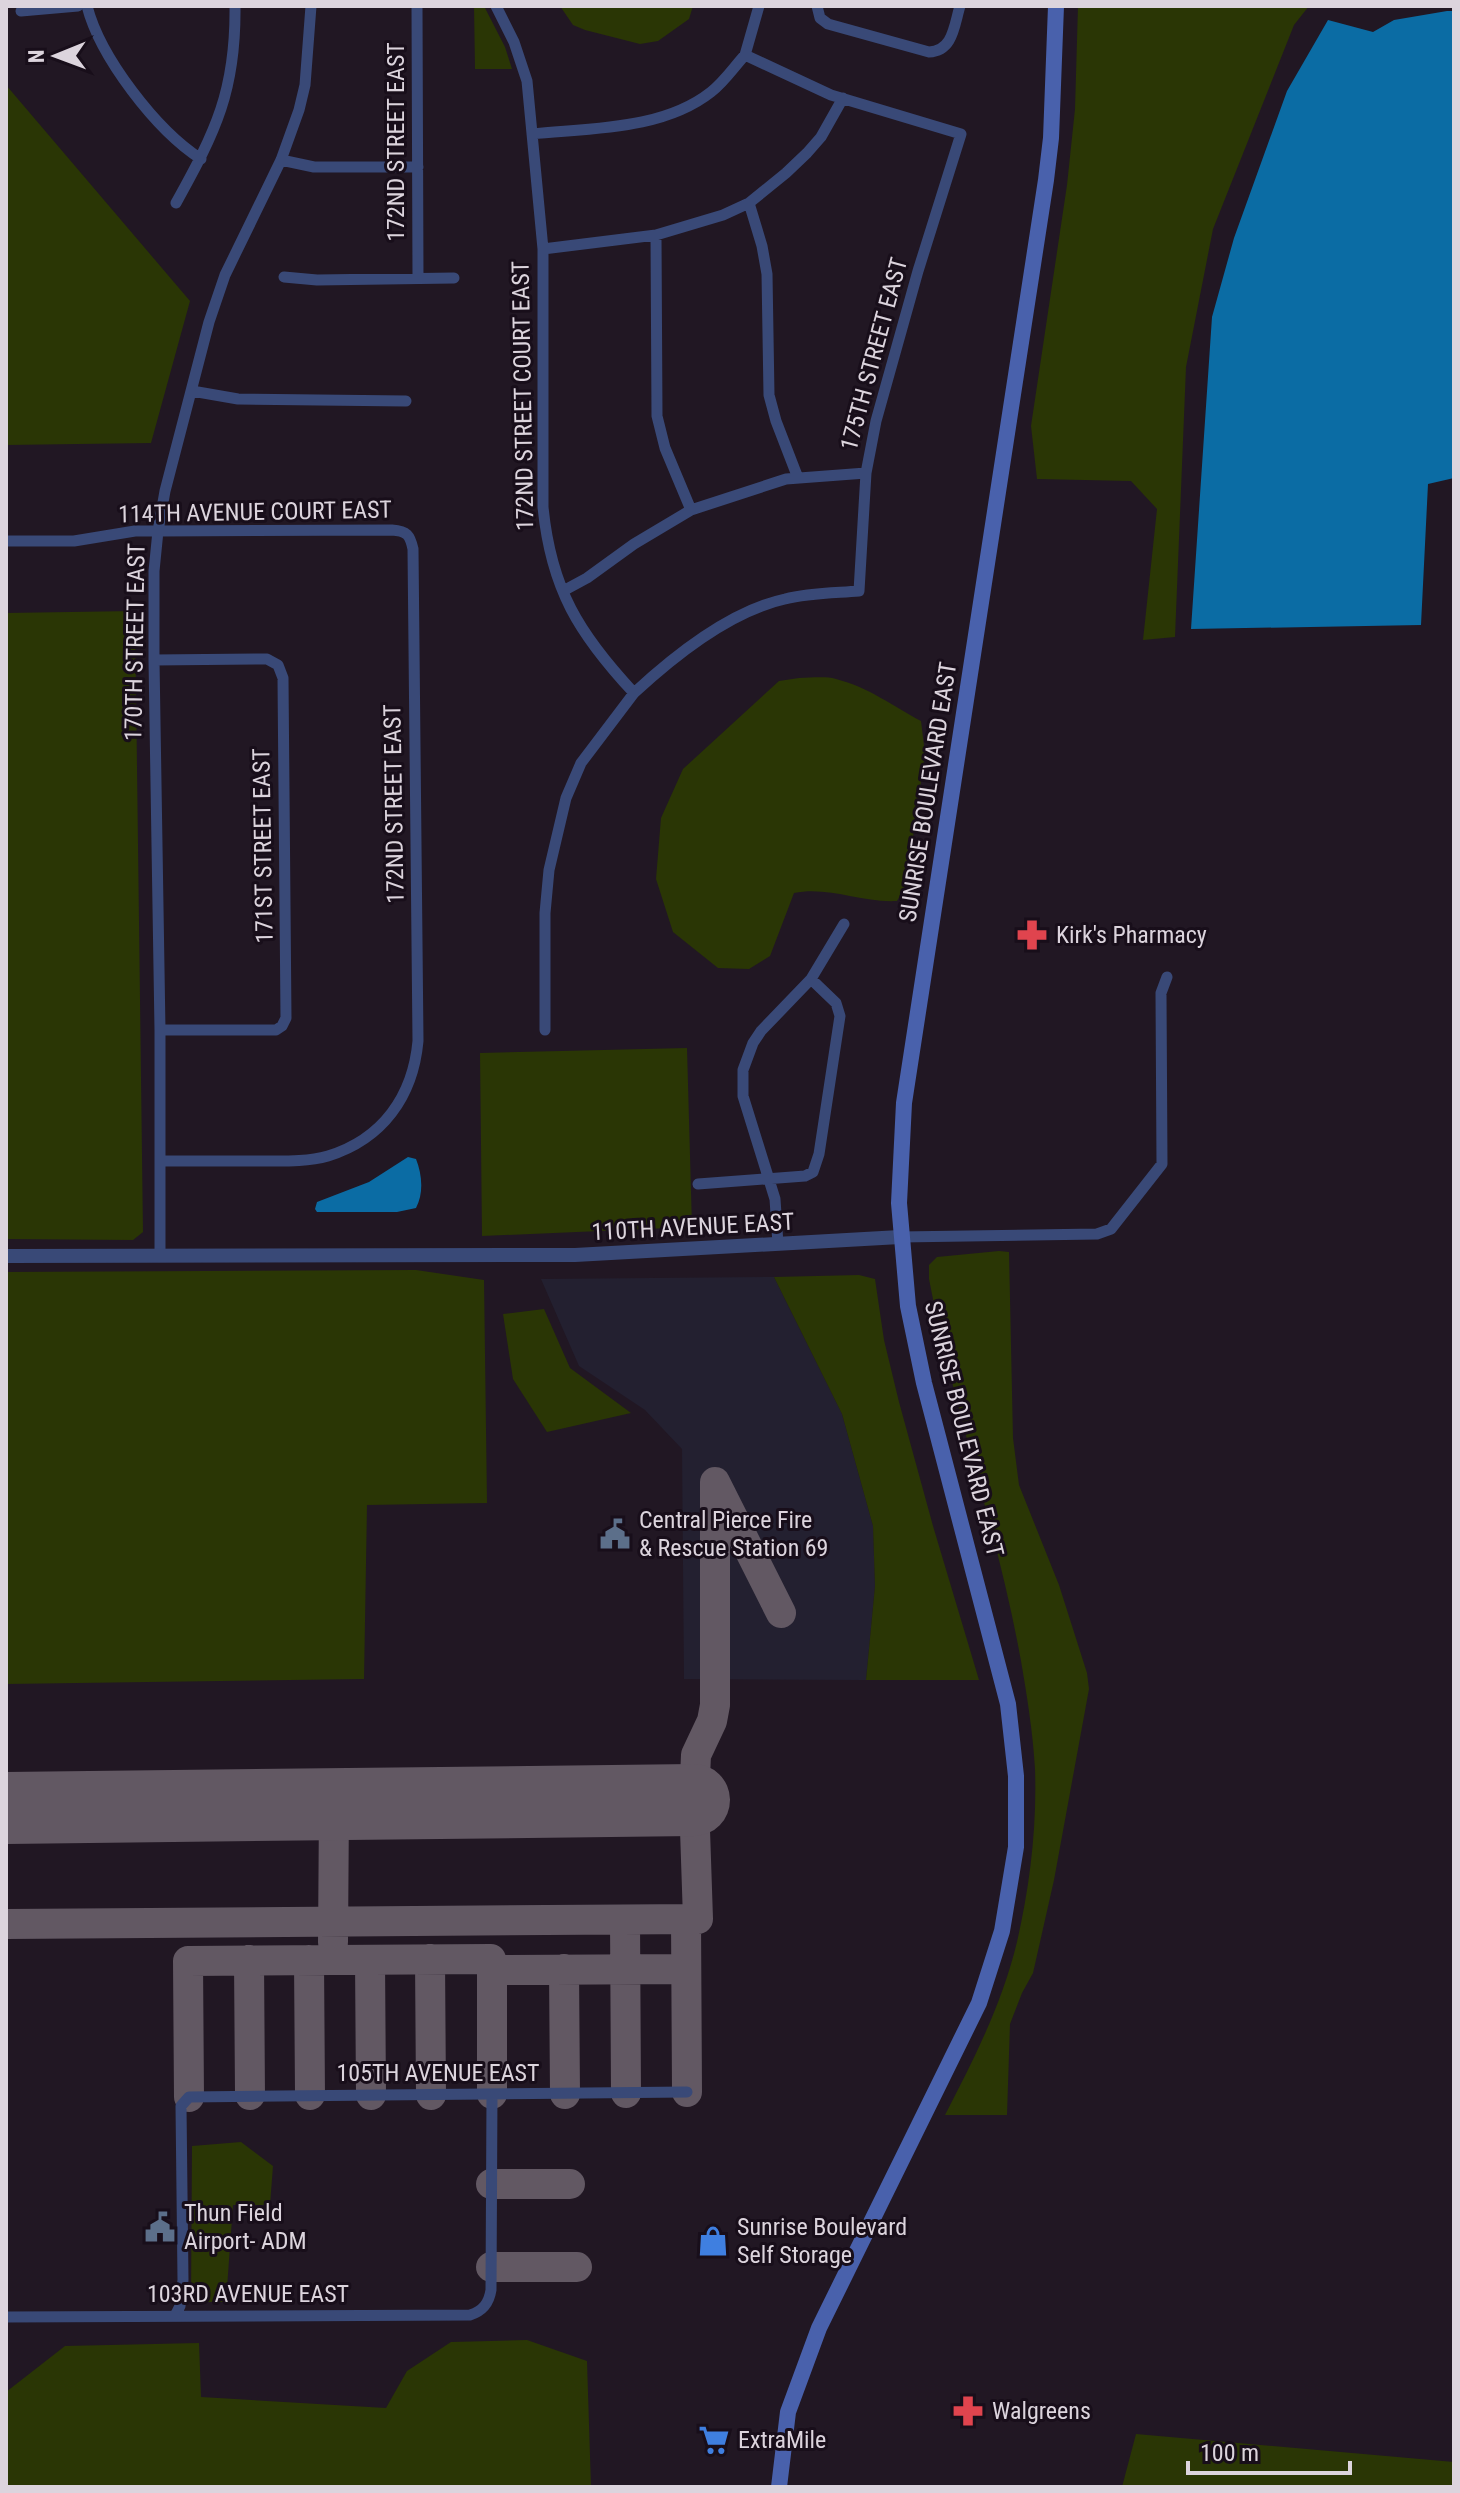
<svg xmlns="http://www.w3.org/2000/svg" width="1460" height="2493" viewBox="0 0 1460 2493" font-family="'Roboto Condensed',sans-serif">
	<rect width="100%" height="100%" fill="#211723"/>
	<path fill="#232030" d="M774 1277 842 1414 873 1526 875 1586 866 1680 684 1679 682 1449 645 1410 579 1366 541 1279Z"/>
	<path fill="#2a3605" d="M474 6H484L505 47 512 69H475Z
		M560 6H693L689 19 658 41 640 44 585 30 573 25Z
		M1078 6H1309L1294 25 1213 229 1186 367 1175 637 1143 640 1157 509 1131 481 1037 479 1031 426 1067 185 1075 109Z
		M6 85 190 301 151 443 6 445Z
		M135 611 143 1232 133 1240 6 1239V613Z
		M799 678C811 678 825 676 836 679 868 687 893 706 921 721L925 754 906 885 897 901C861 903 829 886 794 893L770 956 749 969 718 968 673 932 656 879 661 818 683 769 779 681Z
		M687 1048 692 1227 482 1236 480 1053Z
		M999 1251 1009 1252 1013 1438 1019 1485 1059 1585 1087 1673 1089 1689 1054 1880 1033 1973 1022 1993 1010 2024 1007 2115H945C974 2059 1002 2004 1017 1942 1030 1885 1037 1827 1035 1769 1033 1733 1027 1696 1021 1661 998 1532 953 1408 929 1279V1265L937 1257Z
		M416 1270 484 1280 487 1503 367 1505 364 1679 6 1684V1272Z
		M859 1275 875 1279 884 1340 899 1402 933 1526 979 1680H866L875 1586 873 1526 842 1414 774 1277Z
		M544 1309 570 1368 631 1413 547 1432 513 1379 503 1314Z
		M241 2142 273 2166 270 2205H233L226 2302H191L192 2146Z
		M527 2340 587 2361 591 2487H6V2392L65 2346 199 2343 201 2397 386 2408 407 2371 451 2342Z
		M1136 2434 1454 2462V2487H1122Z"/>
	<path fill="#0b6ca4" d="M1447 11H1454V478L1428 484 1421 625 1191 629 1212 317 1234 238 1287 91 1328 20 1373 32 1394 20Z
		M408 1157 416 1159C422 1174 424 1193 416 1208L397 1212H317L315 1209 317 1202 369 1182Z"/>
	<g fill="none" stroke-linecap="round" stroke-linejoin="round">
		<path stroke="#625863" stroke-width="30" d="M625 1920 626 2093
			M686 1920 687 2092
			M6 1924 698 1919 694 1800 696 1755 712 1721 715 1705V1482L781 1613
			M333 1942 334 1804
			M430 1959 431 2095
			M249 1960 250 2095
			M309 1960 310 2095
			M370 1960 371 2095
			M564 1969 565 2094
			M492 1970V2094
			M189 2097 188 1961 491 1959 492 1970 686 1969
			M491 2184H570
			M491 2267H577"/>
		<path stroke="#625863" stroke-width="72" d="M6 1808 694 1800"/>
		<path stroke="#394977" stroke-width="11" d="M87 6C100 57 156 130 201 159
			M417 6 418 278
			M496 6 514 42 527 81 543 249V507C551 589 579 634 634 693L581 763 566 798 549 870 545 913V1030
			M817 6 820 18 828 24 929 52C953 51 954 26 960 6
			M21 11 78 6
			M745 55 759 6
			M532 134C591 128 663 130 711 92 724 82 734 67 745 55L831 95 961 134 918 271 876 421 866 473 859 591C835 593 809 593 785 599 730 611 675 655 634 693
			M281 160 314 167H418
			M176 203C216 131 236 90 235 6
			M749 203 762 246 767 274 769 395 776 421 798 478
			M656 235 657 416 665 448 691 510
			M543 249 656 235 723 215 749 203 786 173 807 153 821 137 843 98
			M284 277 317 280 454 278
			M192 391 238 399 406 401
			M6 541H74L135 531H158L392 530C407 531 410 535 413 549L418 1041C413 1096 383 1139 328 1156 307 1162 283 1161 260 1161 227 1161 194 1161 161 1161
			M563 591 587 578 634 544 691 510 786 479 866 473
			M154 660 267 659 278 665 283 678 286 1018 282 1026 276 1030H160
			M698 1184 805 1176 813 1172 819 1154 840 1016 836 1003 811 979
			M900 1237 1097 1234 1111 1229 1162 1164 1161 993 1167 977
			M778 1244 775 1199 743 1096V1070L753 1043 761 1031 811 979 844 924
			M160 1256V1030L154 660V571L158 531 165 491 209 322 225 275 281 160 299 110 305 85 311 6
			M175 2316 180 2306 183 2280 181 2106 189 2097 687 2092
			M6 2317 470 2315C483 2311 489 2303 491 2290L492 2094"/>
		<path stroke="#394977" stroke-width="14" d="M6 1256 575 1255 900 1237"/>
		<path stroke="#4961ac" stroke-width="16" d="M779 2487 788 2412 819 2328 979 2003 1002 1931 1016 1847V1776L1008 1704 924 1383 908 1306 899 1203 904 1103 1046 180 1051 138 1056 6"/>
	</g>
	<defs>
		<g id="pharmacy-bare" transform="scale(2.4)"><path d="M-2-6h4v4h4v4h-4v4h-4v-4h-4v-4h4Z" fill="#e0444e" stroke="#180e1a" stroke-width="2.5" paint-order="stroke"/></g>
		<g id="civic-bare" transform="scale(2.4)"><path d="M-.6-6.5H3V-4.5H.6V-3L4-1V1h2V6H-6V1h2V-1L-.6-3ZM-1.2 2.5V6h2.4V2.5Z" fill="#5c6f8a" stroke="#180e1a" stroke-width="2.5" paint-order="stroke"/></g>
		<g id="shop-bare" transform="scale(2.4)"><path d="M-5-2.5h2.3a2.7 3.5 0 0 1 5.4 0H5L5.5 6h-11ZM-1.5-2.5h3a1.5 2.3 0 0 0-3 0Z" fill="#3f7fe0" stroke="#180e1a" stroke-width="2.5" paint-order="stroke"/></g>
		<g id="supermarket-bare" transform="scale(2.4)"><path d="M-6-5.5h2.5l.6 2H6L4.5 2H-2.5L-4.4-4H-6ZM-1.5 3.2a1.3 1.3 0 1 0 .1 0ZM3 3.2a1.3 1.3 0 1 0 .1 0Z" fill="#3f7fe0" stroke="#180e1a" stroke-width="2.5" paint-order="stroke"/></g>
	</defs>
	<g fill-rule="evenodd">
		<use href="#pharmacy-bare" x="1032" y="935"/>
		<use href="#civic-bare" x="615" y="1534"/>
		<use href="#civic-bare" x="160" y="2227"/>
		<use href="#shop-bare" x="713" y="2241"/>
		<use href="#pharmacy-bare" x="968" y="2411"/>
		<use href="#supermarket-bare" x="714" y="2440"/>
	</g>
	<g text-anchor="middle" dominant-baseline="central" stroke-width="6" stroke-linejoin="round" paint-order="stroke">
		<g font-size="24" fill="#dcd4dd" stroke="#180e1a">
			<text transform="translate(396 142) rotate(-90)">172ND STREET EAST</text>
			<text transform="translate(874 354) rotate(-75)">175TH STREET EAST</text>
			<text transform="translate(523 396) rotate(-91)">172ND STREET COURT EAST</text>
			<text transform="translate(255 512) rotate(-1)">114TH AVENUE COURT EAST</text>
			<text transform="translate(135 642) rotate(-89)">170TH STREET EAST</text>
			<text transform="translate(928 792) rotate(-81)">SUNRISE BOULEVARD EAST</text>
			<text transform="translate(394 804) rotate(-91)">172ND STREET EAST</text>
			<text transform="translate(263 846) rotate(-91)">171ST STREET EAST</text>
			<text transform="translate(693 1227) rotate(-3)">110TH AVENUE EAST</text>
			<text transform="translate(964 1429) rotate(76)">SUNRISE BOULEVARD EAST</text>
			<text x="438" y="2073">105TH AVENUE EAST</text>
			<text x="248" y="2294">103RD AVENUE EAST</text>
		</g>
		<g font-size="24" fill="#dcd4dd" stroke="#180e1a" text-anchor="start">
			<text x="1056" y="935">Kirk's Pharmacy</text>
			<text x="639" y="1520">Central Pierce Fire<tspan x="639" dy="28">&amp; Rescue Station 69</tspan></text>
			<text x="184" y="2213">Thun Field<tspan x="184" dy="28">Airport- ADM</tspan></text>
			<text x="737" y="2227">Sunrise Boulevard<tspan x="737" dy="28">Self Storage</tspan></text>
			<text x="992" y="2411">Walgreens</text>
			<text x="738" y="2440">ExtraMile</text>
		</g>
	</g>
	<rect width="1460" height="2493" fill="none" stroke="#dcd4dd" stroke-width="16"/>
	<g transform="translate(56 56) rotate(269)" stroke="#180e1a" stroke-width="6" paint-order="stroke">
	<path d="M0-6L14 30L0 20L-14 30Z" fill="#dcd4dd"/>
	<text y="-12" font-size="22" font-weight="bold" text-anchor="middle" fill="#dcd4dd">N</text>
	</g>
	<path d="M1188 2461v12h162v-12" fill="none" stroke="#dcd4dd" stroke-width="4"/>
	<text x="1200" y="2461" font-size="24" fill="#dcd4dd" stroke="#180e1a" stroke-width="6" paint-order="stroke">100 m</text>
</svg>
